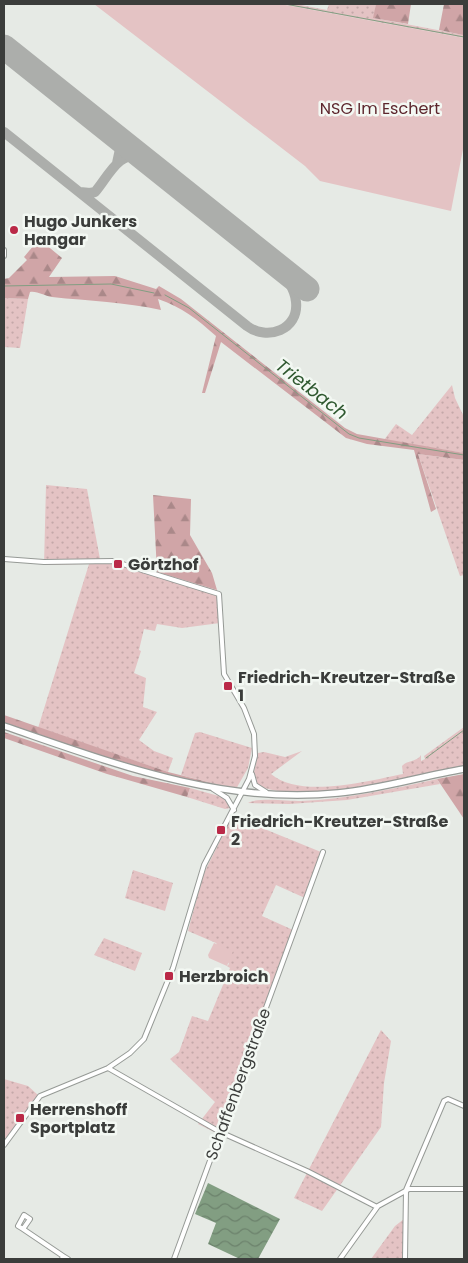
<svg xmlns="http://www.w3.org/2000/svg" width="468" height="1263" viewBox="0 0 468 1263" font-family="Poppins,sans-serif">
	<defs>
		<pattern id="grass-dots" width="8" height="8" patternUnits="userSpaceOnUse" patternTransform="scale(1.25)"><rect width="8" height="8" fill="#e4c3c4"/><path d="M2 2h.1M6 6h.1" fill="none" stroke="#c4a8a9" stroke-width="1.8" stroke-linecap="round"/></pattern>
		<pattern id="forest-firs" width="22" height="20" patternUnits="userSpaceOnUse" patternTransform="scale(1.25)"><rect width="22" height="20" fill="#d0a5a7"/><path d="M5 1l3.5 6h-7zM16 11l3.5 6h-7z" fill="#aa8889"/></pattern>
		<pattern id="water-waves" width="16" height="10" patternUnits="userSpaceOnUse" patternTransform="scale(1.25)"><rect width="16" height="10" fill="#829e82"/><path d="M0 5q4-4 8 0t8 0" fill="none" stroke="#6c826c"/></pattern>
	</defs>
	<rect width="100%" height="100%" fill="#e6eae5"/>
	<path fill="url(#grass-dots)" d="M280 4H296L327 10 329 4H376L374 18 464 35V38Z
		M4 298 28 299 20 348 4 347Z
		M452 385 455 398 464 417V453L384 440 396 424 412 435Z
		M418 454 464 460V575L460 576Z
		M46 485 87 489 100 559 131 564 217 590 220 623 182 628 157 624 155 631 144 629 139 650 141 651 134 673 146 678 143 707 157 712 139 740 154 751 173 758 168 772 38 728 89 564 44 565Z
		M464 727V766C418 775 298 806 257 785L253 777 258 753 264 752 285 757 302 751 271 774C300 799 368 781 403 774L402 766C407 760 417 762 421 755V761L425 759 424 756Z
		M200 732 252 748 248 768 236 789 181 775 195 733Z
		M437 779 440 784 347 800 289 804 248 803C257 797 289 801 301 801 347 799 392 789 437 779Z
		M190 788 226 798 230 808 225 809 187 797Z
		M235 817 321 852 305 898 276 885 262 916 293 930 218 1134 198 1124 215 1102 170 1059 179 1052 192 1016 208 1021 230 968 227 966 229 964 216 943 188 931 203 875 231 819Z
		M133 870 173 883 165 911 125 898Z
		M104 938 142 953 135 971 94 955Z
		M381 1030 391 1041 384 1083 381 1127 322 1211 294 1198Z
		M4 1079 28 1086 38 1095 4 1141Z
		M404 1219V1259H371L395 1226Z"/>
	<path fill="url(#forest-firs)" d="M376 4H411L408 24 373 18Z
		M444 4H464L463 35 439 30Z
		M39 239 62 258 49 277 115 276 156 289 159 286 181 299 345 428 357 434 464 453V460L418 454 436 509 431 512 414 450 367 444 346 438 221 342 205 393H202L216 336C198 320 182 307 158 299L161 310C125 302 89 301 52 297 44 296 38 291 30 292L28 299 4 298V279L9 278 27 260 24 257Z
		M153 495 191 499 190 535 212 573 217 590 157 572Z
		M4 715 168 772 236 789 138 769 4 723Z
		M4 732 133 776 190 788 187 797 107 774 4 738Z
		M464 774V819L437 779Z"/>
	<path fill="#e4c3c4" d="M94 4H280L464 38V144L451 211 320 181 305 166Z
		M214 943 233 951 227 966 209 958 208 955Z"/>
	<path fill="url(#water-waves)" d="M208 1183 280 1219 258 1259H240L208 1244 216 1223 195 1214Z"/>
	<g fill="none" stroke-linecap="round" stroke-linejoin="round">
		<path stroke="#829e82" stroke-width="1" d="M285 4 464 37
			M4 286 111 284 154 293
			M165 295 189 308 349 434 359 438 464 455
			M426 758 464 730"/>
		<path stroke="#acaeab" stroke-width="10" d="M4 132 247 326C267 341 299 330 296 302 295 288 284 274 276 264
			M111 133 120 149 117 163
			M80 192 90 193 95 192C108 177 120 148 142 158"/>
		<path stroke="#acaeab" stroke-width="25" d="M4 47 307 289"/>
		<g stroke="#969a96" stroke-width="6">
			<path id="street" d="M4 250V256
				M4 559 44 562 113 561 219 594 224 674 244 708 254 734 255 756 249 779 204 865 173 968 144 1039 130 1053 108 1068 40 1096 4 1145
				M252 774 255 785 266 792
				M213 789 227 798 234 810
				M108 1068 220 1132 307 1171 377 1207
				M23 1229 18 1226 24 1215 30 1219 23 1229 63 1256
				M62 1259 63 1256 68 1259
				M174 1259 323 852
				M340 1259 378 1206 409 1189H464
				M405 1259 406 1190 444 1101 448 1099 464 1106"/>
		</g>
		<g stroke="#969a96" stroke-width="8">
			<path id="secondary" d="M4 726C113 763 220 805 338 793 381 789 422 776 464 769"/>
		</g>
		<use href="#street" stroke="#fff" stroke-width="4"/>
		<use href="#secondary" stroke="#fff" stroke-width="5.5"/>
	</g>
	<g fill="#ba2947" stroke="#f3f8f3" stroke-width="2">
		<circle cx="14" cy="230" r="5"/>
		<rect x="113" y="559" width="10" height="10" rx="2.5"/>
		<rect x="223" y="681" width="10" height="10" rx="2.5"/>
		<rect x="216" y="825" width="10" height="10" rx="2.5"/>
		<rect x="164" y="971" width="10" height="10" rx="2.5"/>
		<rect x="15" y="1113" width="10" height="10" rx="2.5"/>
	</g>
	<g text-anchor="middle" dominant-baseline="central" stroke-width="5" stroke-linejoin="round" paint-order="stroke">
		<g font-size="16" fill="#5d262d" stroke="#f3f8f3">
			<text x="380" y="108">NSG Im Eschert</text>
		</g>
		<g font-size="16" font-weight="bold" fill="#3b3d3b" stroke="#f3f8f3" text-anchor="start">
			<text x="24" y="221">Hugo Junkers<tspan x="24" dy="18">Hangar</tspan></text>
			<text x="128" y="564">Görtzhof</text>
			<text x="238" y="677">Friedrich-Kreutzer-Straße<tspan x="238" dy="18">1</tspan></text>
			<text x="231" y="821">Friedrich-Kreutzer-Straße<tspan x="231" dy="18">2</tspan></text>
			<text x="179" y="976">Herzbroich</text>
			<text x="30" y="1109">Herrenshoff<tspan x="30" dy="18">Sportplatz</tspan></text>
		</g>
		<g font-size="16" fill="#3b3d3b" stroke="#f3f8f3">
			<text transform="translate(238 1084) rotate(-70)">Schaffenbergstraße</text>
		</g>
		<g font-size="18" font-style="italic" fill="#2e582f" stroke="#f3f8f3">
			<text transform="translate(312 389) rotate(38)">Trietbach</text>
		</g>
	</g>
	<rect width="468" height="1263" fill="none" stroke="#3b3d3b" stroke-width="10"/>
</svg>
